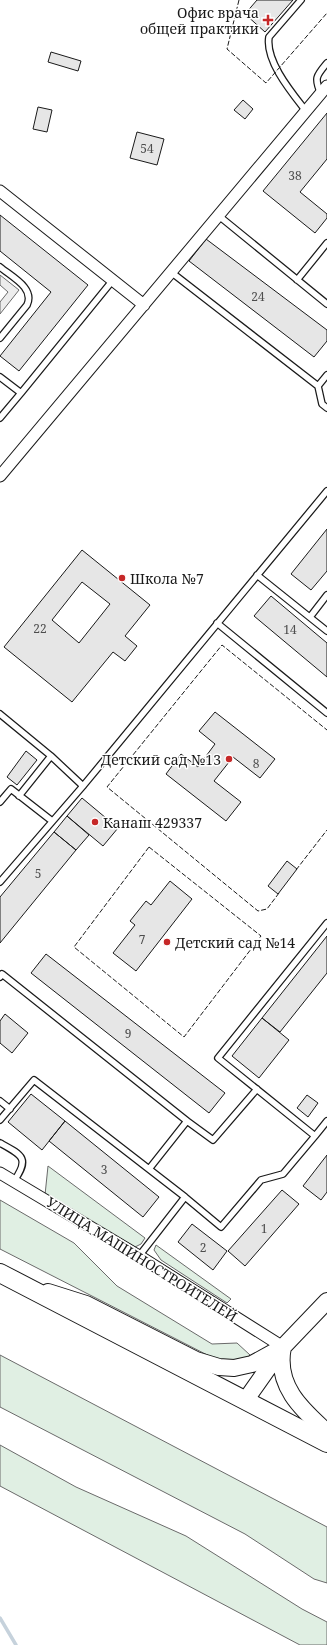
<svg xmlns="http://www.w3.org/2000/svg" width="327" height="1645" viewBox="0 0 327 1645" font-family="'Noto Serif',serif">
	<rect width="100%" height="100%" fill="#fff"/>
	<path fill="#e0efe3" stroke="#6a6a6a" d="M48 1166 145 1238 141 1244 135 1247 45 1195Z
		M0 1200 74 1243 117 1286 212 1344 237 1343 250 1355 248 1359 221 1362 0 1249Z
		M156 1245 231 1299 227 1303 161 1260 154 1250Z
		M0 1355 327 1527V1583L314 1579 245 1534 0 1407Z
		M0 1445 76 1487 186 1536 302 1609 327 1622V1645H300L0 1486Z"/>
	<path fill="#ededed" stroke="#6a6a6a" d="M0 275 19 290 0 314V302L8 292 0 285Z"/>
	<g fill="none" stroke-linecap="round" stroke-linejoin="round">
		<path stroke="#c6d2dc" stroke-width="3.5" d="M0 1618 16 1645"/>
	</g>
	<path fill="#e6e6e6" stroke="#1a1a1a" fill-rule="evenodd" d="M257 0H293L265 32 245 14Z
		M51 52 81 61 78 71 48 62Z
		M243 100 253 109 245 119 234 110Z
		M38 107 52 110 47 132 33 129Z
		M327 113V159L300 192 327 214V218L315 233 263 191Z
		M137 132 164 139 157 165 130 158Z
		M0 215 88 285 19 371 0 356 51 292 0 251Z
		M206 239 327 330V341L314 357 189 261Z
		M327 529V571L311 590 291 574Z
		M82 550 150 605 125 636 137 646 125 661 113 652 72 702 4 647ZM82 582 110 604 79 643 52 620Z
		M271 596 327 643V677L254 616Z
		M215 712 275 759 260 778 233 757 214 781 241 802 226 821 166 774 181 754 198 767 215 744 199 731Z
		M26 751 37 760 17 785 7 777Z
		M82 798 118 828 103 846 67 816Z
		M67 816 89 835 76 850 54 832Z
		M54 832 76 850 0 943V897Z
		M287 861 297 869 278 894 268 886Z
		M170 881 192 899 136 971 113 953 135 925 130 921 146 901 151 905Z
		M327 936V973L280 1032 262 1018Z
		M46 954 225 1093 209 1113 31 973Z
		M5 1014 28 1033 12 1053 0 1043V1021Z
		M262 1018 289 1040 259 1078 232 1056Z
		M31 1094 65 1121 42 1150 8 1122Z
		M307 1095 318 1103 308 1117 297 1108Z
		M65 1121 159 1197 143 1217 49 1141Z
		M327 1155V1192L321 1200 303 1186Z
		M282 1190 299 1204 245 1266 228 1251Z
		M192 1224 227 1251 213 1270 178 1242Z"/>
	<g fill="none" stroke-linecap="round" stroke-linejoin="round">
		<g stroke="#1a1a1a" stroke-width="8">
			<path id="service" d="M301 0 269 37C265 61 292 93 306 111
				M321 94C314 78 316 76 327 63
				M219 216 327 304
				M0 267C12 277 35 288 27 305L0 338
				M171 272 318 386 327 375
				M297 280 327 243
				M0 377 21 393 113 280
				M318 386 322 404 327 408
				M0 418 21 393
				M257 575 327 631
				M310 617 327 595
				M217 623 327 713
				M0 714 51 756 19 796
				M51 756 83 786
				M0 802 11 789 52 821
				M0 882 83 786 327 491
				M0 977 2 974 187 1121 149 1169
				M0 1101 10 1109
				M0 1120 34 1080 185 1197
				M187 1121 213 1140 257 1089
				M315 1136 327 1121
				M0 1143C22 1155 30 1158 14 1181
				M139 1256 185 1197 221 1227 261 1180 283 1174 315 1136 218 1058 327 923"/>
		</g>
		<g stroke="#1a1a1a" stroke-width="13">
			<path id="minor" d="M0 191 144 305
				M0 476 327 86
				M0 1173 139 1256 283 1347"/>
		</g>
		<g stroke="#1a1a1a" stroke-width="18">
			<path id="secondary" d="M48 1292 86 1304 196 1360 219 1367 234 1368 252 1364 283 1347
				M283 1347C275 1385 301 1409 327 1432
				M245 1401 283 1347 327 1301"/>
		</g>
		<g stroke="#1a1a1a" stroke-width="20">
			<path id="trunk" d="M0 1273 327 1443"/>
		</g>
		<use href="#service" stroke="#fff" stroke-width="5.5"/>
		<use href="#minor" stroke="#fff" stroke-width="11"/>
		<use href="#secondary" stroke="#fff" stroke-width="16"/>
		<use href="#trunk" stroke="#fff" stroke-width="18"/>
		<path stroke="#1a1a1a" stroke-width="1" stroke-dasharray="5 2" stroke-linecap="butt" d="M239 0 227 49 266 83 327 13
			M149 847 261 936 184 1037 74 947Z
			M296 870 327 830
			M279 893 267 909 258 911 107 787 222 645 327 730"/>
	</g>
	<g fill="#c62828" stroke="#fff" stroke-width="1.5">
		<path d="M266 14h4v4h4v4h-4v4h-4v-4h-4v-4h4z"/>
		<circle cx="122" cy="578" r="4"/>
		<circle cx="229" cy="759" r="4"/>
		<circle cx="95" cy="822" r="4"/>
		<circle cx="167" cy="942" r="4"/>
	</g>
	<g text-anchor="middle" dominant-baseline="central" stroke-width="3" stroke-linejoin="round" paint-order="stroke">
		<g font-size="12" fill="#4d4d4d">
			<text x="147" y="148">54</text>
			<text x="295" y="175">38</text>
			<text x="258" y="296">24</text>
			<text x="40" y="628">22</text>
			<text x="290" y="629">14</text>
			<text x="256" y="763">8</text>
			<text x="38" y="873">5</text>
			<text x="142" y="939">7</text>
			<text x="128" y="1033">9</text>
			<text x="104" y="1169">3</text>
			<text x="264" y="1228">1</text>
			<text x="203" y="1247">2</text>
		</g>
		<g font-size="14" fill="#1a1a1a" stroke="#fff" text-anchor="start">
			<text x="259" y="12" text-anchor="end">Офис врача<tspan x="259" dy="16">общей практики</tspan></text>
			<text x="130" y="578">Школа №7</text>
			<text x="221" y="759" text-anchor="end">Детский сад №13</text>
			<text x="103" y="822">Канаш 429337</text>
			<text x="175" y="942">Детский сад №14</text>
		</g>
		<g font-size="14" fill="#1a1a1a" stroke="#fff">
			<text transform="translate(142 1259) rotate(32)">УЛИЦА МАШИНОСТРОИТЕЛЕЙ</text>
		</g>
	</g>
</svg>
